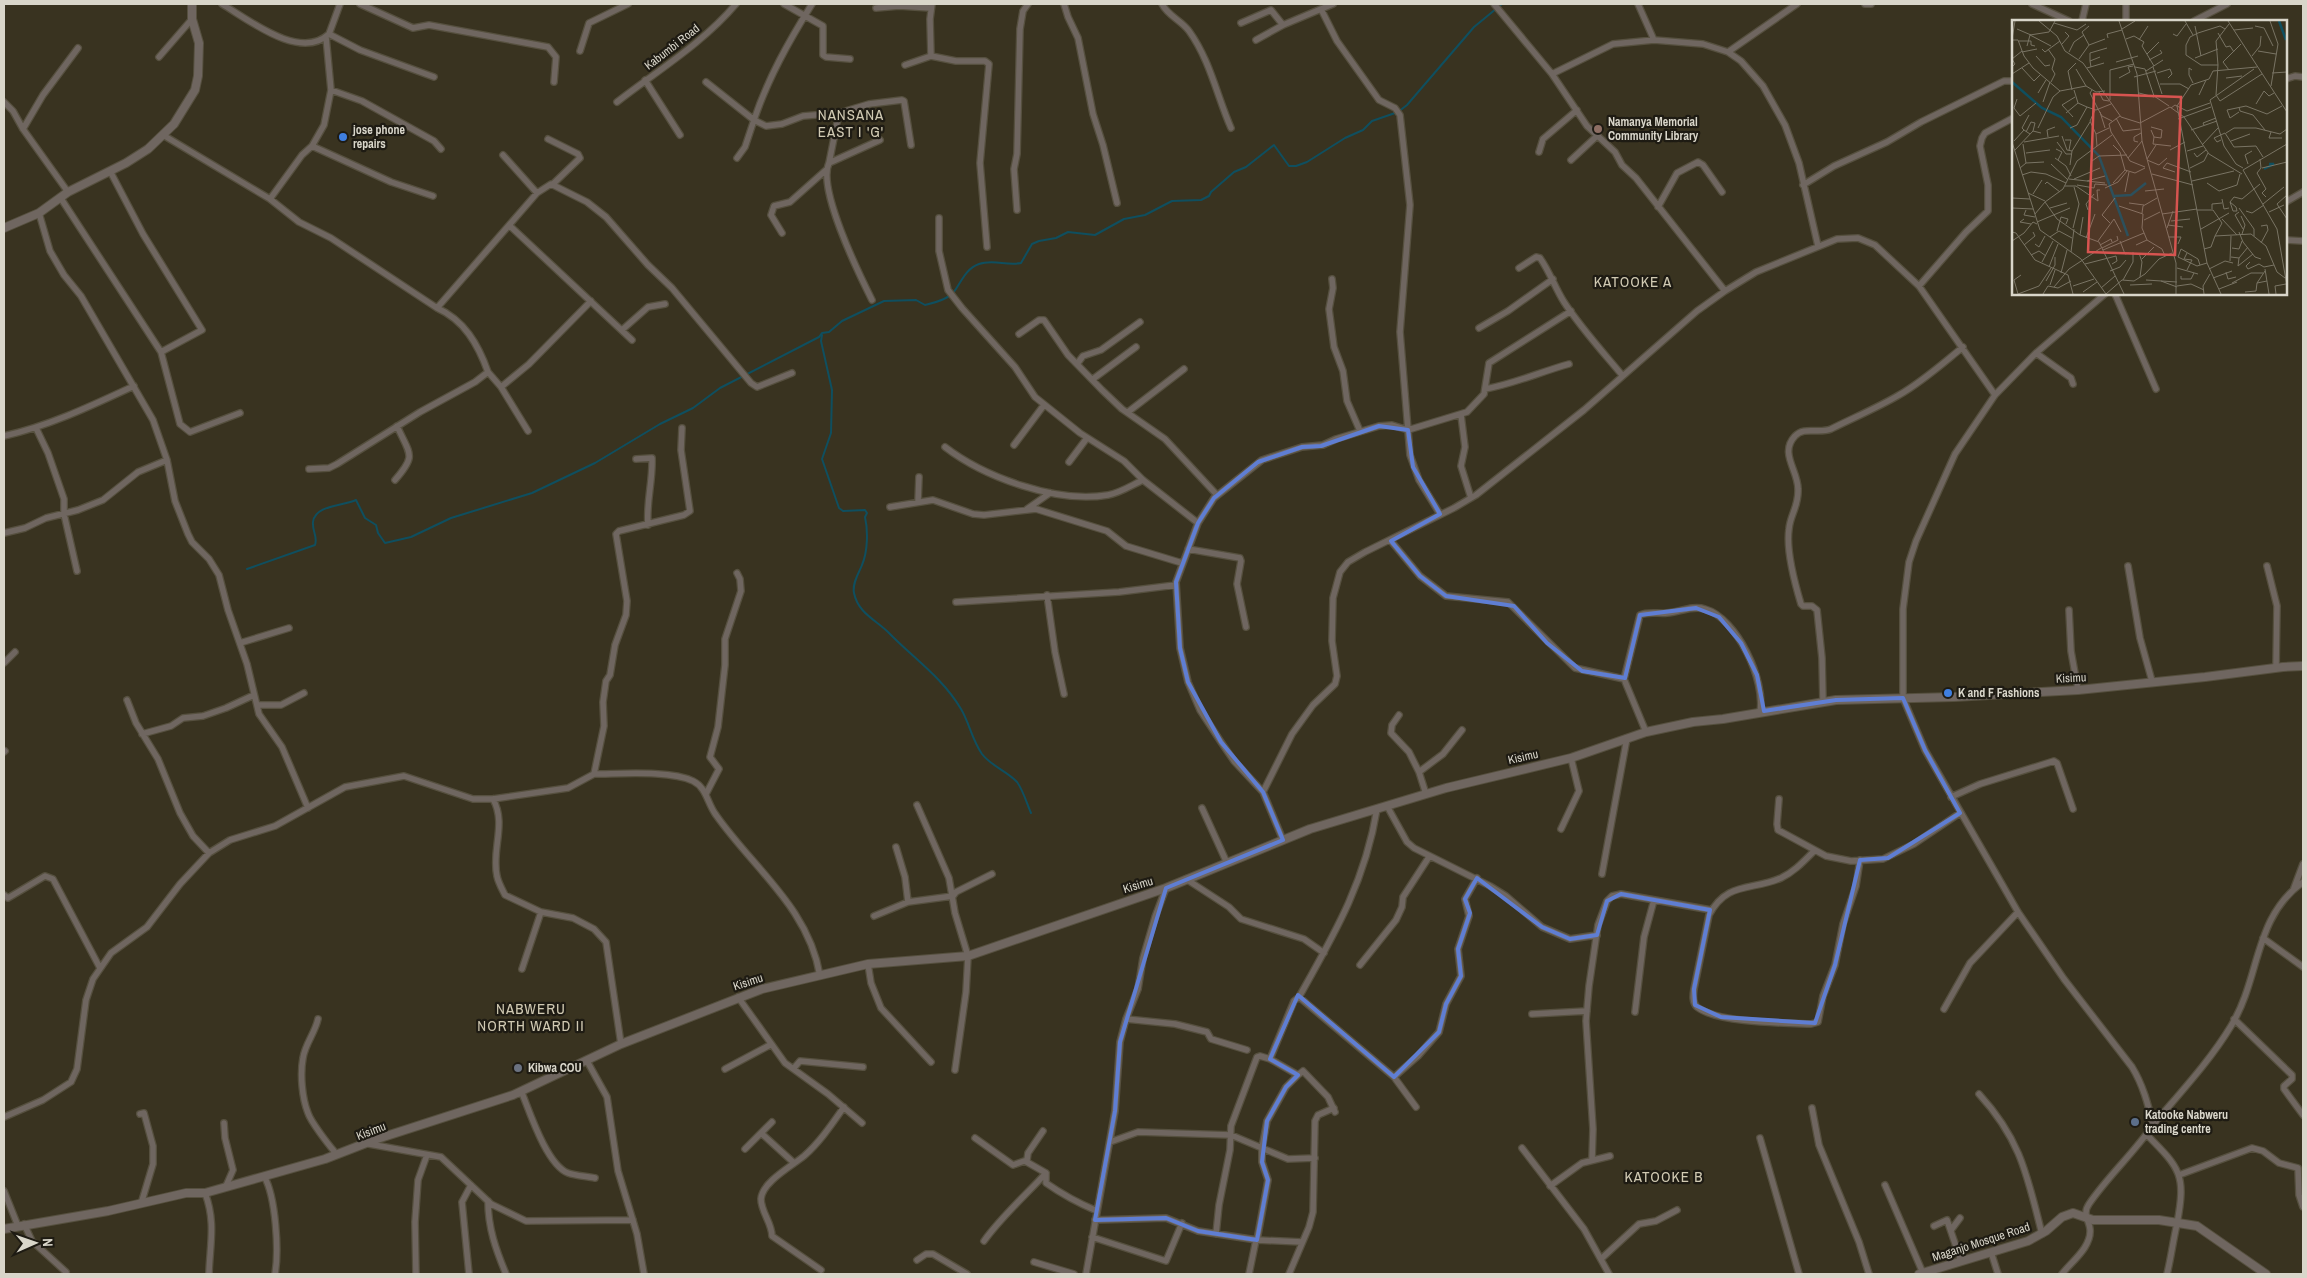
<svg xmlns="http://www.w3.org/2000/svg" width="2307" height="1278" viewBox="0 0 2307 1278" font-family="'Archivo Narrow',sans-serif">
	<rect width="100%" height="100%" fill="#393320"/>
	<g fill="none" stroke-linecap="round" stroke-linejoin="round">
		<path stroke="#0f4f5f" stroke-width="2" d="M822 335 821 341 832 390 831 433 822 459 839 508 843 511 865 510 867 513 865 517C868 530 868 551 862 565 859 573 852 583 854 593 858 613 876 620 888 632 913 658 942 677 961 709 969 722 972 740 982 754 991 766 1007 771 1017 782 1023 790 1027 804 1031 813
			M247 569 315 545C318 537 312 531 313 522 315 505 343 506 356 500L365 518 376 525 378 533 385 543 411 537 451 518 532 493 595 463 660 424 693 408 720 388 819 337 822 333 829 332 842 321 884 301 916 300 925 305C933 303 947 300 953 293 961 283 965 269 979 264 993 259 1007 266 1021 263L1032 244 1039 241 1056 238 1068 232 1095 235 1124 219 1145 215 1172 201 1201 200 1209 196 1211 192 1234 172 1246 167 1274 145 1289 166H1296L1307 162 1345 138 1363 130 1372 121 1398 112 1407 105 1474 27 1502 4"/>
		<g stroke="#56503f" stroke-width="8">
			<path id="minor" d="M222 4C249 20 300 61 329 34L340 4
				M360 4 413 28 429 25 548 47 556 57 554 82
				M784 4 823 26V55L826 57 850 59
				M812 4C789 41 768 78 754 120L766 126 782 124 803 116 839 113 869 104 902 100 904 101 911 145
				M932 4 930 19 931 56 956 61H985L989 64 980 163 987 247
				M1064 4 1068 17 1078 38 1093 114 1103 145 1117 203
				M1162 4C1168 16 1181 20 1189 31 1210 60 1217 96 1231 128
				M1494 4 1552 74 1587 126 1615 152 1622 165 1636 178 1725 291
				M1638 4 1654 40
				M1865 4H1871
				M2032 4 2069 21
				M876 8 899 6 931 8
				M1321 9 1337 41 1379 100 1395 108 1400 115 1410 205 1400 332 1410 455 1419 480 1440 514
				M2082 21 2086 4
				M2126 21V4
				M2194 21 2227 4
				M1241 23 1271 10 1283 25
				M329 34 360 50 434 77
				M1256 40 1283 25 1333 4
				M580 51 589 23 628 4
				M1728 52 1797 4
				M159 57 192 19
				M905 65 931 56
				M1552 74 1613 44 1654 40 1703 44 1728 52 1741 61 1763 86 1785 125 1799 163 1818 246
				M2286 79 2295 76 2303 77
				M645 80 680 135
				M706 82 754 120 745 147 737 158
				M331 90 362 101 434 141 441 149
				M4 102 13 111 23 129 68 192
				M617 102C657 71 703 43 736 4
				M839 113 829 163C817 188 859 274 872 300
				M23 129 43 95 78 48
				M163 135 270 199 299 222 331 238 437 308C464 320 478 344 488 372L475 382 420 412 337 464 329 468 309 469
				M548 139 578 154 580 158 553 184
				M312 146 391 182 433 196
				M1539 152 1543 139 1577 110
				M503 155 537 193
				M1571 160 1598 135
				M829 163 880 140
				M110 171 143 234 202 330 161 352
				M1803 185 1834 166 1887 142 1921 122 2004 81H2013
				M60 197 161 352 180 424 190 432 240 413
				M270 199 302 155 312 146 324 125 331 90 326 37
				M2286 202 2303 192
				M1658 207 1677 173 1698 162 1703 165 1722 192
				M1017 210 1014 169 1017 154 1020 29 1023 11 1028 4
				M39 213 50 251 64 275 81 296 153 420 167 460 175 501 188 534 192 542 209 559 219 575 228 610 247 664 259 714 282 747 308 808
				M939 218V251L948 290 962 308 1015 367 1035 397 1080 433 1124 461 1143 480 1198 523
				M510 226 632 340
				M782 233 771 215 774 206 790 202 826 170
				M2286 240 2303 241
				M1519 268 1536 257 1540 258C1550 272 1555 288 1564 302 1581 328 1602 351 1622 375
				M1332 279 1333 288 1329 309 1334 347 1343 371 1347 401 1360 431
				M1919 286 1966 232 1988 211V185L1980 146 1982 138 1985 133 2013 118
				M2115 294 2156 389
				M437 308 537 193 551 184 587 202 606 217 648 265 672 288 751 383 757 387 792 373
				M1479 328 1508 311 1553 279
				M622 330 648 307 665 304
				M1019 334 1039 320H1044L1068 355 1102 390 1122 409 1165 439 1217 495
				M2036 353 2071 378 2073 384
				M1077 364 1083 356 1101 350 1140 322
				M488 372 501 387 528 431
				M1093 379 1136 347
				M501 387 529 364 591 301
				M1485 389C1514 384 1540 372 1569 364
				M1128 412 1184 369
				M1461 415 1465 447 1461 466 1471 498
				M36 428 48 453 64 499V514L77 571
				M4 436C49 426 91 406 134 386
				M1014 445 1044 405
				M945 447C984 477 1057 504 1108 495 1120 493 1132 485 1143 480
				M636 459 652 458C653 481 646 502 648 525
				M1069 462 1087 438
				M395 480C417 455 410 455 397 426
				M918 502 919 477
				M890 507 933 500 973 514 984 515 1036 509 1107 531 1126 546 1182 563
				M1027 509 1050 493
				M4 533 25 528 46 518 78 510 103 500 138 472 167 460
				M1391 541 1420 576 1446 596 1508 602 1575 668 1624 679 1646 732
				M1188 549 1240 558 1241 561 1237 584 1246 627
				M2128 566 2140 638 2152 681
				M2267 566 2277 606 2276 668
				M1047 595 1055 652 1064 694
				M956 602 1119 592 1176 585
				M2069 610 2071 651 2078 690
				M240 643 289 628
				M4 663 15 652
				M1624 679 1640 615C1648 611 1659 614 1667 613 1679 612 1693 605 1705 609 1737 618 1766 681 1760 712
				M127 700 136 723 158 759 180 813 193 836 209 853 230 840 275 826 345 787 404 776 473 799H493L568 788 594 774 604 726 603 702 606 681 610 675 615 645 626 615 627 601 616 534 619 531 684 515 690 511 681 450 682 428
				M1823 701 1822 658 1817 610 1812 606H1803L1801 604C1795 584 1786 549 1789 529 1790 515 1799 506 1798 489 1798 470 1779 453 1795 436 1804 426 1819 434 1831 429 1853 418 1879 407 1899 395 1922 382 1942 364 1963 347
				M257 705H281L304 693
				M1399 715 1392 725 1391 733 1409 752 1419 772 1426 794
				M142 734 171 726 183 718 203 716 226 708 254 695
				M4 752 5 751
				M1419 772 1443 754 1462 730
				M594 774C620 774 670 770 693 781 707 788 707 803 716 815 753 868 809 908 820 976
				M1263 792 1292 734 1313 705 1335 684 1337 676 1332 641 1333 598 1340 572 1348 562 1365 552 1454 508 1476 495 1584 410 1697 311 1725 291 1756 272 1837 239 1858 238 1875 245 1919 286 1995 395
				M706 794 719 769 710 757 718 727 725 665V639L741 591 740 579 737 573
				M1951 797 1980 784 2054 761 2057 763 2073 809
				M493 799C507 824 491 850 497 876 498 882 502 889 505 895L541 912 573 918 594 929 606 942 621 1044
				M1779 799 1777 824 1778 830 1826 856 1851 861 1883 859 1914 844 1960 813
				M917 805 949 878 955 913 968 956 966 992 955 1070
				M1387 806 1407 842 1414 848 1490 886 1506 896 1542 927 1570 939 1597 935
				M1202 808 1227 863
				M1377 809C1365 882 1335 933 1299 997L1394 1077 1416 1107
				M1561 829 1579 791 1571 758
				M1283 840 1263 792 1234 761 1221 742 1200 710 1188 682 1180 648 1176 582 1198 523 1214 498 1262 460 1302 447 1323 445 1336 439 1379 426 1392 425 1408 430 1467 412 1484 394 1489 363 1571 311
				M896 847 905 877 908 902
				M1814 851C1804 861 1794 872 1781 878 1751 891 1727 881 1709 915L1694 989C1693 995 1692 1002 1697 1007 1717 1023 1784 1023 1811 1024L1818 1022 1823 996 1835 965 1843 924 1856 886 1860 860
				M1602 874 1627 738
				M1186 879 1229 907 1241 919 1304 939 1324 953
				M2294 888 2303 864
				M4 895 8 898 45 876 53 879 100 968
				M874 916 908 902 953 896 956 892 992 874
				M2263 938 2303 967
				M868 964 871 983 881 1008 931 1062
				M1360 965 1396 920 1402 907 1403 897 1429 857
				M522 969 541 912
				M738 997 785 1063 828 1094 862 1123
				M1944 1009 1970 963 2018 912
				M1635 1012 1644 937 1654 900
				M1532 1014 1587 1011
				M318 1019C315 1033 305 1044 303 1058 300 1074 302 1098 308 1113 311 1122 328 1144 334 1151V1155
				M1126 1019 1175 1024 1207 1032 1211 1039 1247 1050
				M2234 1019 2292 1075V1079L2284 1086V1089L2303 1115
				M1270 1059 1294 1001 1299 997
				M587 1061 607 1097 618 1171 637 1234 644 1274
				M794 1068 800 1061 863 1067
				M725 1069 770 1045
				M1394 1077 1418 1056 1439 1032 1446 1004 1461 976 1458 949 1469 916 1465 899 1477 878
				M518 1094 522 1093C530 1113 547 1165 568 1173 576 1176 586 1176 595 1178
				M1979 1094C2021 1140 2027 1175 2042 1234
				M1812 1108 1819 1145 1859 1242 1869 1274
				M140 1114 144 1113 153 1146V1164L141 1204
				M4 1117 43 1100 71 1082 77 1069 86 1000 93 979 111 953 147 927 180 884 209 853
				M224 1123 225 1138 233 1170 226 1186
				M2153 1125C2179 1094 2210 1061 2231 1026 2261 977 2253 918 2303 882
				M761 1133 793 1162
				M2147 1135C2181 1169 2186 1175 2177 1224 2173 1241 2171 1258 2167 1274
				M975 1138 1013 1165 1027 1160 1028 1153 1043 1131
				M1760 1138 1799 1274
				M1110 1142 1138 1132 1231 1135 1288 1159 1315 1158
				M369 1144 441 1157 491 1204 526 1221 633 1220
				M1522 1148 1584 1229 1609 1274
				M745 1149 772 1122
				M1592 1160 1593 1129 1586 1021 1589 986 1598 925 1607 901 1612 896 1621 894 1711 910
				M1025 1161 1046 1173V1183C1063 1195 1078 1203 1097 1211
				M2179 1175 2252 1148 2263 1151 2279 1163 2298 1168 2299 1195 2303 1207
				M264 1176C276 1197 279 1251 275 1274
				M1885 1185 1923 1273
				M1550 1186 1582 1163 1610 1156
				M4 1191 18 1226
				M205 1193C216 1222 210 1244 209 1273
				M488 1201C488 1228 496 1250 506 1274
				M1095 1220 1166 1218 1198 1231 1257 1240 1302 1242
				M24 1224 32 1241 66 1272
				M1934 1226 1947 1220 1961 1261
				M1951 1230 1960 1218
				M1216 1234 1219 1205 1230 1150 1231 1126 1257 1057 1260 1056 1270 1059 1298 1075 1303 1071 1328 1097 1335 1112
				M1092 1237 1166 1261 1182 1223
				M1257 1240 1268 1180 1262 1162V1148L1267 1121 1286 1087 1298 1075
				M984 1241C1002 1216 1025 1196 1046 1173
				M1991 1252 1998 1274
				M1601 1259 1639 1224 1656 1221 1677 1210
				M917 1260 926 1254H933L967 1274
				M1034 1262 1074 1274
				M821 1270 772 1236C772 1223 761 1212 761 1199 762 1182 792 1166 804 1156 820 1142 832 1124 844 1107
				M416 1274 415 1222 418 1180 427 1155
				M469 1274 462 1202 471 1185
				M1086 1274 1115 1111 1120 1042 1126 1019 1138 989 1143 958 1155 917 1166 888
				M1249 1274 1256 1240
				M1289 1274 1309 1227 1313 1212 1315 1121 1318 1115 1334 1108
				M2062 1274C2071 1262 2092 1247 2090 1229 2089 1220 2082 1214 2089 1204 2108 1176 2134 1153 2153 1125 2148 1104 2143 1085 2132 1067L2064 979 2018 912 1925 750 1903 698V609L1909 562 1916 541 1955 454 1995 395 2036 353 2105 294"/>
		</g>
		<g stroke="#56503f" stroke-width="10">
			<path id="tertiary" d="M4 228 39 213 68 192 126 163 148 149 174 124 195 90 198 76 199 43 192 19V4
				M4 1229 108 1211 186 1193H205L325 1159 374 1140 513 1095 621 1044 762 989 868 964 968 956 1166 888 1310 829 1446 788 1571 758 1646 732 1693 722 1723 719 1836 700 1954 697 2078 690 2205 677 2283 667 2303 666
				M1919 1274 2028 1241 2046 1231 2062 1217 2073 1213 2093 1220H2159L2197 1226 2266 1274"/>
		</g>
		<use href="#minor" stroke="#6f6660" stroke-width="5.5"/>
		<use href="#tertiary" stroke="#6f6660" stroke-width="8"/>
	</g>
	<path fill="none" stroke="#5f7ed3" stroke-width="4" stroke-linejoin="round" d="M1379 426 1408 430 1413 467 1440 514 1391 541 1420 576 1446 596 1514 606 1547 643 1582 671 1625 678 1640 615 1696 608 1719 617 1741 643 1757 675 1764 711 1836 700 1903 698 1925 750 1960 813 1888 858 1860 860 1835 965 1815 1023 1721 1017 1695 1005 1694 989 1710 910 1621 894 1607 901 1597 935 1570 939 1542 927 1477 878 1465 899 1470 913 1458 949 1461 976 1446 1004 1439 1032 1394 1077 1298 995 1270 1059 1298 1075 1286 1087 1267 1121 1262 1162 1268 1180 1257 1240 1198 1231 1166 1218 1095 1220 1115 1111 1120 1042 1166 888 1283 840 1263 792 1221 742 1188 682 1180 648 1176 582 1198 523 1214 498 1258 462 1302 447 1321 446Z"/>
	<circle fill="#8d6e63" stroke="#1e1b13" stroke-width="2" cx="1598" cy="129" r="5"/>
	<g fill="#3f7fe0" stroke="#1e1b13" stroke-width="2">
		<circle cx="343" cy="137" r="5"/>
		<circle cx="1948" cy="693" r="5"/>
	</g>
	<circle fill="#6b7280" stroke="#1e1b13" stroke-width="2" cx="518" cy="1068" r="5"/>
	<circle fill="#5c6f8a" stroke="#1e1b13" stroke-width="2" cx="2135" cy="1122" r="5"/>
	<g text-anchor="middle" dominant-baseline="central" stroke-width="4.5" stroke-linejoin="round" paint-order="stroke">
		<g font-size="12" fill="#d9d6ca" stroke="#1e1b13">
			<text transform="translate(672 47) rotate(-38)">Kabumbi Road</text>
			<text transform="translate(2071 678) rotate(-3)">Kisimu</text>
			<text transform="translate(1523 757) rotate(-13)">Kisimu</text>
			<text transform="translate(1138 885) rotate(-17)">Kisimu</text>
			<text transform="translate(748 982) rotate(-18)">Kisimu</text>
			<text transform="translate(371 1131) rotate(-21)">Kisimu</text>
			<text transform="translate(1981 1242) rotate(-18)">Maganjo Mosque Road</text>
		</g>
		<g font-size="12" font-weight="bold" fill="#d9d6ca" stroke="#1e1b13" text-anchor="start">
			<text x="1608" y="122">Namanya Memorial<tspan x="1608" dy="14">Community Library</tspan></text>
			<text x="353" y="130">jose phone<tspan x="353" dy="14">repairs</tspan></text>
			<text x="1958" y="693">K and F Fashions</text>
			<text x="528" y="1068">Kibwa COU</text>
			<text x="2145" y="1115">Katooke Nabweru<tspan x="2145" dy="14">trading centre</tspan></text>
		</g>
		<g font-size="15" letter-spacing="1" fill="#d0c9b2" stroke="#1e1b13">
			<text x="851" y="114">NANSANA<tspan x="851" dy="17">EAST I 'G'</tspan></text>
			<text x="1633" y="281">KATOOKE A</text>
			<text x="531" y="1008">NABWERU<tspan x="531" dy="17">NORTH WARD II</tspan></text>
			<text x="1664" y="1176">KATOOKE B</text>
		</g>
	</g>
	<g transform="translate(2012 20)">
		<rect width="275" height="275" fill="#393320"/>
		<path fill="none" stroke="#0f4f5f" stroke-width="2.5" d="M267 1 274 20M0 62 30 88 49 97 87 136 116 216M252 149 262 144H257M102 176 119 175 134 163"/>
		<path fill="none" stroke="#797464" stroke-width="1" d="M27 1 45 16 53 31 71 43 109 97 128 103 158 87 172 97 197 134 230 154M107 1 125 54 130 121 164 243V274M173 1 181 15M216 1 275 92M258 1 266 24 259 66M42 3 65 10 74 4M183 6 189 36M243 6 252 8 261 26M5 9 19 15M110 9 123 1M222 10 241 8M206 13 214 27 218 26 222 32M161 14 165 16 174 4M18 15 39 26M96 18 95 14 110 10M0 19 3 1M114 19 122 16 132 22 130 26 142 46M0 20H6L12 36 21 48 48 71 74 66 84 72 93 71M127 20 136 6M7 21H19V25L23 26M50 24 57 16 53 12M77 25 70 12 77 6M15 26 18 15 37 12 43 1M30 29 33 32 48 21M36 29 43 39 40 49 43 54 39 62M246 31 264 34M10 32 25 29M57 32 62 22 72 15M135 34 147 22M24 36 33 46 38 45M240 36 248 26 249 16M183 38 206 29M67 39 77 25 93 19M137 40 150 33 148 30M78 41V33L95 28M104 42 126 36M206 45 204 21 217 4M0 47 3 44 0 39 10 31M79 47 78 41 88 37M123 47 133 49 142 76 157 86M141 47 150 74M10 48 22 61 29 54M75 48 92 43M64 49 74 66M180 50 177 48V55L181 63M217 50 211 42 229 24M134 51 151 40M145 53 158 49 160 54 156 58M260 53 275 52M0 54 17 43M122 57 144 51M107 58 118 52 116 47 121 46M214 58 230 56M148 64H168L177 69M60 70 56 51 64 43M62 70 66 83 75 87 84 90 99 84M80 70 78 73 86 89M87 72 91 80 97 81M26 73 34 60M127 73 142 77M187 75 194 60M204 75 206 45H189L174 35V25L178 17 186 13 208 6 213 9M204 75 208 81 250 54M5 79 2 88 8 96 24 83M98 80V50L122 44M31 82 38 62M244 84 252 71 257 76 262 73M227 87 228 91 241 95 253 110M159 88 163 85 175 91 198 83M86 89 90 96 100 101M83 90 78 101 84 114M88 92 93 108M227 92 218 98 215 90 234 86 255 94 270 86M54 93 66 83M108 96 97 104 99 112 118 141 133 147M61 97 50 85 63 77M104 98 111 111 128 109M166 99 199 87M192 105 191 103 204 98M26 108 41 77 48 71M58 108 65 105 75 87M12 110 10 108 17 95M139 110 142 117 149 118 150 110 139 107M179 110 205 101M14 112 19 102 23 103 21 111M259 112 257 118H270M214 113 222 108H244L268 114 275 109M50 116 55 130 60 131 58 145M36 117 35 110 43 107M142 117 141 124 159 126M53 120H59L57 130M209 120 205 122 202 118 213 113 222 127 244 126 251 137M2 121 12 110 18 114M219 121 238 114M0 122 28 210 69 239 94 274M12 122 47 116M45 122 54 134H59M126 122 122 121V117L129 113M275 124 231 150 265 209 275 266M101 125 108 132 113 150 123 153 133 148M190 125 206 108M85 126 84 114 97 108M44 129 50 132 46 140M3 130 21 111 29 113M158 130 173 122M60 131 78 102M175 131 191 126M14 133 38 130M182 133 185 137 194 130M43 138 54 146 59 156M116 138 130 121M135 139 144 125M248 139 249 148 245 153 254 169 250 173 254 177M135 140 147 145 155 138M80 141 87 136 115 135M14 143 32 142M155 143 179 152M155 143 151 148 163 152M39 144 56 160M236 144 233 135 240 131M8 148 14 143 11 124M178 148 192 141 196 133M231 148 224 144 212 126 198 80 242 49M250 148 275 142M140 154 181 165M10 155 19 152 34 154 54 163M57 159 93 163M62 159 88 148M75 161 93 156M180 161 222 151M101 163 113 150M195 163 207 171 225 165 228 154M33 164 35 162 48 172M65 165 82 168 83 164 95 165M53 166H64L86 181 85 170H88M93 168 106 162 115 151M133 171 152 169M113 172 117 152M16 173 33 181M21 174 30 160M275 175 265 184 275 199M0 178 18 179M210 179 212 189 217 188M33 182 45 199 68 215 87 222 112 274M218 182 222 177 230 179 248 164M218 182 224 187 225 191H221ZM117 183 132 185M251 184 272 167M107 186 131 194 130 208 135 220 124 225M0 188 21 189M38 188 55 183M227 188 242 209V216M200 189V184L210 183M14 190 12 195 23 197M76 190 74 184 82 174M185 190H201L210 203 203 216M234 191 240 193 252 185M227 192 223 195 231 209M257 192 272 185M130 193 131 186 145 178M23 194 33 182 51 169 65 141 100 115M150 194 185 189M229 196 233 205 230 214M12 199 8 202 19 204M210 199 225 215M132 200 148 192M159 201 178 199M25 202 58 188M98 203 90 195 103 178M156 205 171 207M249 206 255 205 256 210 249 223M61 208 67 184 62 167M155 208 161 191M189 209 217 193M45 211 49 197 56 199 54 204M0 212 4 213 23 240 56 255 61 274M227 212 231 222 243 237 249 239M68 215 71 197M38 217 47 211 60 218M157 217H169L166 224M74 218 83 194M135 220 150 229 153 236M0 221 12 213 21 202 25 204M86 221 102 199 109 212M108 221 113 234 117 233M23 224 27 227 33 216M12 225 23 216 21 212M88 225 99 219 100 222M90 228 106 220 105 216M220 228 227 229 230 221M192 229 199 227 203 216 239 214 254 226 265 252 273 258M91 230 132 213M59 232 62 209M127 233 130 242 128 257M19 235 27 231 34 236M219 237 227 238 236 227M227 238 226 246 241 234M130 239 142 227M218 241 219 216M30 242 41 221M238 242 234 246 236 249 247 244 252 247 262 245M73 244 104 236 105 241 100 244M188 245 186 239 169 229 166 237 185 246 195 243M37 247 46 224M165 248 186 254M197 249 213 241 221 243M253 249 257 274M175 250 180 240 172 239 175 233M98 251 108 247 114 240M253 251 245 263 255 261M214 252 216 259 224 257M49 253 55 230M169 256V259H179L182 253M201 258 220 251M111 260 121 242V232M134 260 165 262M34 261 43 245V237M149 261 165 267M220 263 239 253H251M38 265 43 250M118 265 140 264M61 266 82 259M165 266 179 264 192 270M42 267 57 249 89 228M89 268 103 256M207 269 225 262M71 272 85 262M233 272 244 271 245 263M6 274 27 266 39 248M6 274 2 260 9 255M31 274 36 266 46 268 59 261M94 274 110 260 122 261 133 254 147 239 160 233M192 274 191 266 198 254M209 274 195 243 165 86 179 65 197 59 201 51 245 47M264 274 263 266 274 264"/>
		<path fill="#d75450" fill-opacity="0.15" stroke="#d75450" stroke-width="2.5" d="M82 74 169 77 163 235 76 232Z"/>
		<rect width="275" height="275" fill="none" stroke="#d9d6ca" stroke-width="2.5"/>
	</g>
	<rect width="2307" height="1278" fill="none" stroke="#d9d6ca" stroke-width="10"/>
	<g transform="translate(35 1243) rotate(88)" stroke="#1e1b13" stroke-width="4" paint-order="stroke">
	<path d="M0-4L9 19L0 12L-9 19Z" fill="#d9d6ca"/>
	<text y="-8" font-size="14" font-weight="bold" text-anchor="middle" fill="#d9d6ca">N</text>
	</g>
</svg>
